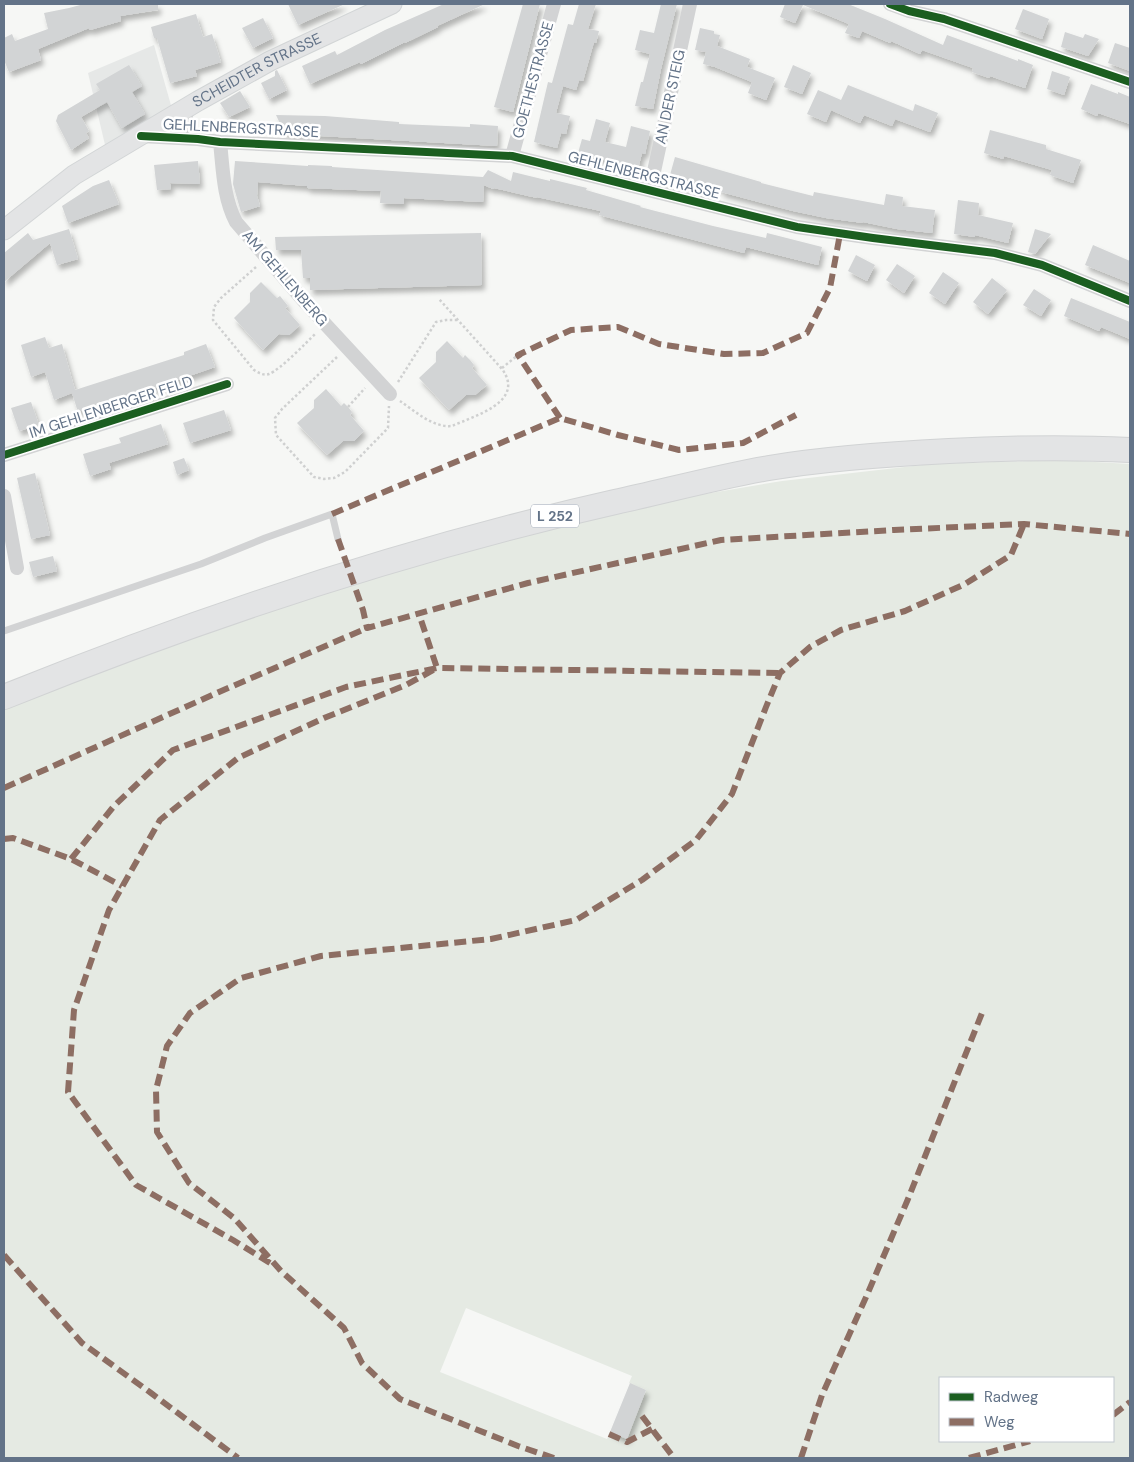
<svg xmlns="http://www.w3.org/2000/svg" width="1134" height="1462" viewBox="0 0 1134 1462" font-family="'DM Sans',sans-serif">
	<defs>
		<filter id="shadow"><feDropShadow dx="3" dy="5" stdDeviation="2.5" flood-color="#0004"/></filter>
	</defs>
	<rect width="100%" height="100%" fill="#f6f7f5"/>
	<path fill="#e6e8e7" d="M154 45 172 109 106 149 88 73Z"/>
	<path fill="#e5eae3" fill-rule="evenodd" d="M1061 460 1130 464V1458H4V709L107 667 340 585 575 521 687 497 782 481 931 464ZM466 1308 632 1376 629 1383 646 1390 627 1438 610 1432 607 1439 440 1372ZM940 1378H1113V1441H940Z"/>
	<path fill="#d2d4d5" filter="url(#shadow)" d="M84 4H158V10L120 16 121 21 90 30 89 28 38 49 41 60 9 72 4 60V38L12 34 15 41 48 29 44 13 69 8Z
		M288 4H345L298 25Z
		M444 4H485L437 26 438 27 405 43V42L361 64 360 62 310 84 302 66 335 51 337 55 385 30Z
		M523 4H540L513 112 494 107Z
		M579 4H596L588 29 599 31 596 43 594 42 583 81 579 80 576 90 563 86 556 113 570 116 566 134 561 133 557 148 534 142 548 82 552 83 568 24 573 25Z
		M661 4H677L661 69 653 109 635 106 641 82H643L650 54 635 50 640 30 654 33Z
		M785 4H848L885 19 943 45 947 35 1018 61V59L1033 65 1025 88 990 76 989 78 972 72 973 68 922 50 920 54 891 41 890 43 862 31 859 38 845 33 849 24 803 5 795 23 780 17Z
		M1023 9 1049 19 1042 39 1015 29Z
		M196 14 203 37 212 34 221 62 195 70 197 76 170 83 157 38H154L151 27Z
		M263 18 273 38 253 48 242 28Z
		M700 28 714 31V34L720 35 717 46 750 59 747 67 775 78 766 100 748 93 752 82 715 67 703 64 706 52 695 50Z
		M1065 32 1083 38 1085 34 1099 39 1088 56 1061 47Z
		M1115 43 1130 48V71L1108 63Z
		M129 65 142 86 132 92 145 114 122 128 107 102 81 117 89 131 86 133 89 138 71 150 56 121 58 115 100 90 96 84Z
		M793 65 811 73 802 94 784 87Z
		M277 70 287 90 269 99 261 83 275 76V71Z
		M1052 71 1070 77 1064 95 1047 89Z
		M1091 84 1118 94V92L1130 97V124L1098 113 1097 116 1081 109Z
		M848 85 913 111 915 104 938 113 930 132 895 119 892 126 864 115 860 123 831 110 826 122 807 114 818 90 841 100Z
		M240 91 250 107 229 117 220 103Z
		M276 115 325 116 399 122V124L470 127V124L498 126 497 146 285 134Z
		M596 119 610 123 605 142 626 147 631 126 650 131 645 154 642 153 638 169 578 153 582 139 590 141Z
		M990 130 1046 145V149L1081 160 1073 183 1050 175 1052 170 1004 156 1003 159 984 153Z
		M675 157 761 182V183L813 196 814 192 884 205 886 194 903 197 902 206 935 210 932 233 897 229 863 222V223L826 218 793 211 721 192 722 189 670 175Z
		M198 161 200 184 170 183 171 189 157 190 154 165Z
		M235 161 308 166V165L332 166V167L483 177 488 170 511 181 513 172 550 181V179L587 188 586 190 641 206 640 207 713 226 766 238 767 233 822 247 818 265 746 247 744 253 599 215 601 211 537 197V198L494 188 493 189 484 185 483 202 404 198V204L380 203 381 191 307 188V186L258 182 257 196 260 206 241 212 233 184Z
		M109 180 119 204 68 223 62 206 93 186Z
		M958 200 979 203 978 215 1013 223 1008 243 975 235V237L954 234Z
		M69 229 78 259 57 265 50 243 4 282V253L28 233 33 240Z
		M1035 229 1051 234 1035 254 1028 252Z
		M481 233 482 285 310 290V278H303L301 250H276L275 237Z
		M1093 245 1130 261V283L1085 265Z
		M856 255 875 265 867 281 848 271Z
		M897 264 915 276 904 293 886 280Z
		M943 272 959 283 945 304 929 293Z
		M992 278 1007 290 988 314 973 302Z
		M261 282 277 298 280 296 288 306 285 308 300 325 289 335 279 334 263 350 234 318 250 302V293Z
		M1034 289 1051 300 1041 316 1023 305Z
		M1071 298 1130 322V339L1101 327 1099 331 1064 316Z
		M45 337 49 348 62 344 75 390 184 355V352L206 344 215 367 135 395V394L78 412 72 393 54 400 45 372 31 377 21 345Z
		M447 341 463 358 465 355 470 360 474 365 472 368 487 385 475 395H466L449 410 419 378 436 362V352Z
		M326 389 341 406 344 403 348 407 352 412 350 415 364 431 354 441H343L327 455 297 423 314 408V400Z
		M31 402 39 425 19 431 11 408Z
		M224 410 231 430 190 443 183 423Z
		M161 424 168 444 109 463 111 469 90 476 83 454 121 443 119 438Z
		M184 458 189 470 177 475 173 462Z
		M35 473 50 535 31 539 17 478Z
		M53 556 57 571 33 577 29 562Z
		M630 1383 646 1390 627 1439 610 1432Z"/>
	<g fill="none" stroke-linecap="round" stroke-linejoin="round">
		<g stroke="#d2d5d6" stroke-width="21">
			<g id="secondary">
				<path id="s1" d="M4 230 74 175 198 101 270 61 392 4"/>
			</g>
		</g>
		<g stroke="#d1d3d4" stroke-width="26">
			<path id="highway" d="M4 697C203 617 406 549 615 502 666 491 717 477 769 468 829 458 889 454 949 451 1009 448 1070 447 1130 450"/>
		</g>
		<path stroke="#cfd0d0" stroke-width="2.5" stroke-dasharray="2.5 2.5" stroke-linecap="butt" d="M256 267 221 298 214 307 213 320 254 370C259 373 264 376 269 374 280 370 307 342 316 333
			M337 357 282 409 275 418 276 435 314 477 324 479 334 478 345 472 388 428 389 406
			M502 368 518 355
			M398 382 436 322 446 320H458
			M400 401C415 411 433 428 452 426 474 416 526 402 502 369L439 299
			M348 407 365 388"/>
		<path stroke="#d2d3d4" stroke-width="7" d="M4 631 201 564 265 538 332 514 338 539"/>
		<path stroke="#d2d3d4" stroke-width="14" d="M890 4 909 11 944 19 1130 82
			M188 107C183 122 186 128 198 139
			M141 136 198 139 220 142 512 156 797 227 873 238 995 253 1042 265 1130 301
			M220 142C223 169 223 197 236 222L303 300 390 394
			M512 156 554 4
			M650 190 690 4
			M4 455 227 384
			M4 496 17 568"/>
		<use href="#secondary" stroke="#e3e4e5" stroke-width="19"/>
		<use href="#highway" stroke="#e3e4e5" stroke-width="24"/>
		<path stroke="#8d6e63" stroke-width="6" stroke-dasharray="12 6" stroke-linecap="butt" d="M560 418 518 355 571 330 618 327 659 344 724 354 763 353 807 333 830 288 840 234
			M332 514 560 418 618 435 679 450 743 443 796 415
			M338 539 363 610 367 628 528 583 721 540 894 530 1024 524 1130 534
			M4 788 219 692 367 628
			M4 839 13 838 71 859 122 886
			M71 859 114 806 173 750 346 687 437 668 780 673
			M4 1255 82 1343 151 1393 238 1458
			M270 1263 233 1240 136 1185 68 1092 74 1010 109 910 160 820 238 758 324 718 406 685 437 668 419 614
			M1113 1415 1130 1402
			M642 1416 674 1458
			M609 1434 627 1442 652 1429
			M554 1458 518 1446 400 1399 362 1363 344 1328 281 1271 234 1218 189 1183 157 1132 156 1090 167 1046 190 1013 241 978 321 956 491 939 576 920 642 880 696 840 732 794 766 707 780 673 810 647 841 630 905 611 965 584 1011 555 1024 524
			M801 1458 822 1395 867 1295 908 1199 982 1013
			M969 1458 1030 1441"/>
		<g stroke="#fff" stroke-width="11">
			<path id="cycleway" d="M890 4 909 11 944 19 1130 82
				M141 136 198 139 220 142 512 156 797 227 873 238 995 253 1042 265 1130 301
				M4 455 227 384"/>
		</g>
		<use href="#cycleway" stroke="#1b5e20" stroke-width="8"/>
	</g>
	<g text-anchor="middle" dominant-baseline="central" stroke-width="5" stroke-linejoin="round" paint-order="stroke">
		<rect fill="#fff" stroke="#929dac" stroke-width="1" x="531" y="504.5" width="48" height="23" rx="4"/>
		<g font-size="14" font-weight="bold" fill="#637388">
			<text x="555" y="516">L 252</text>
		</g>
		<g font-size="15" fill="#637388" stroke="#fff">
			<text stroke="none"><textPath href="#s1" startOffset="300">SCHEIDTER STRASSE</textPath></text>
			<text transform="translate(533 80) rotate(-75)">GOETHESTRASSE</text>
			<text transform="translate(670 97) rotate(-78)">AN DER STEIG</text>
			<text transform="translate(241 128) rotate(3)">GEHLENBERGSTRASSE</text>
			<text transform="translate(644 175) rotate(14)">GEHLENBERGSTRASSE</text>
			<text transform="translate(285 278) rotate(49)">AM GEHLENBERG</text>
			<text transform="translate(111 407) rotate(-18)">IM GEHLENBERGER FELD</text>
		</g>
	</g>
	<rect width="1134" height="1462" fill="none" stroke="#637388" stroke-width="10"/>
	<rect x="939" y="1377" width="175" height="65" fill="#ffffff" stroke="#c1c7cf"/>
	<rect x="949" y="1393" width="25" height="8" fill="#1b5e20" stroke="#c1c7cf"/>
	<text x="984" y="1402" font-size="15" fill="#637388">Radweg</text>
	<rect x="949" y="1418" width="25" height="8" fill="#8d6e63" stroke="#c1c7cf"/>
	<text x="984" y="1427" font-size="15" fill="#637388">Weg</text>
</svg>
